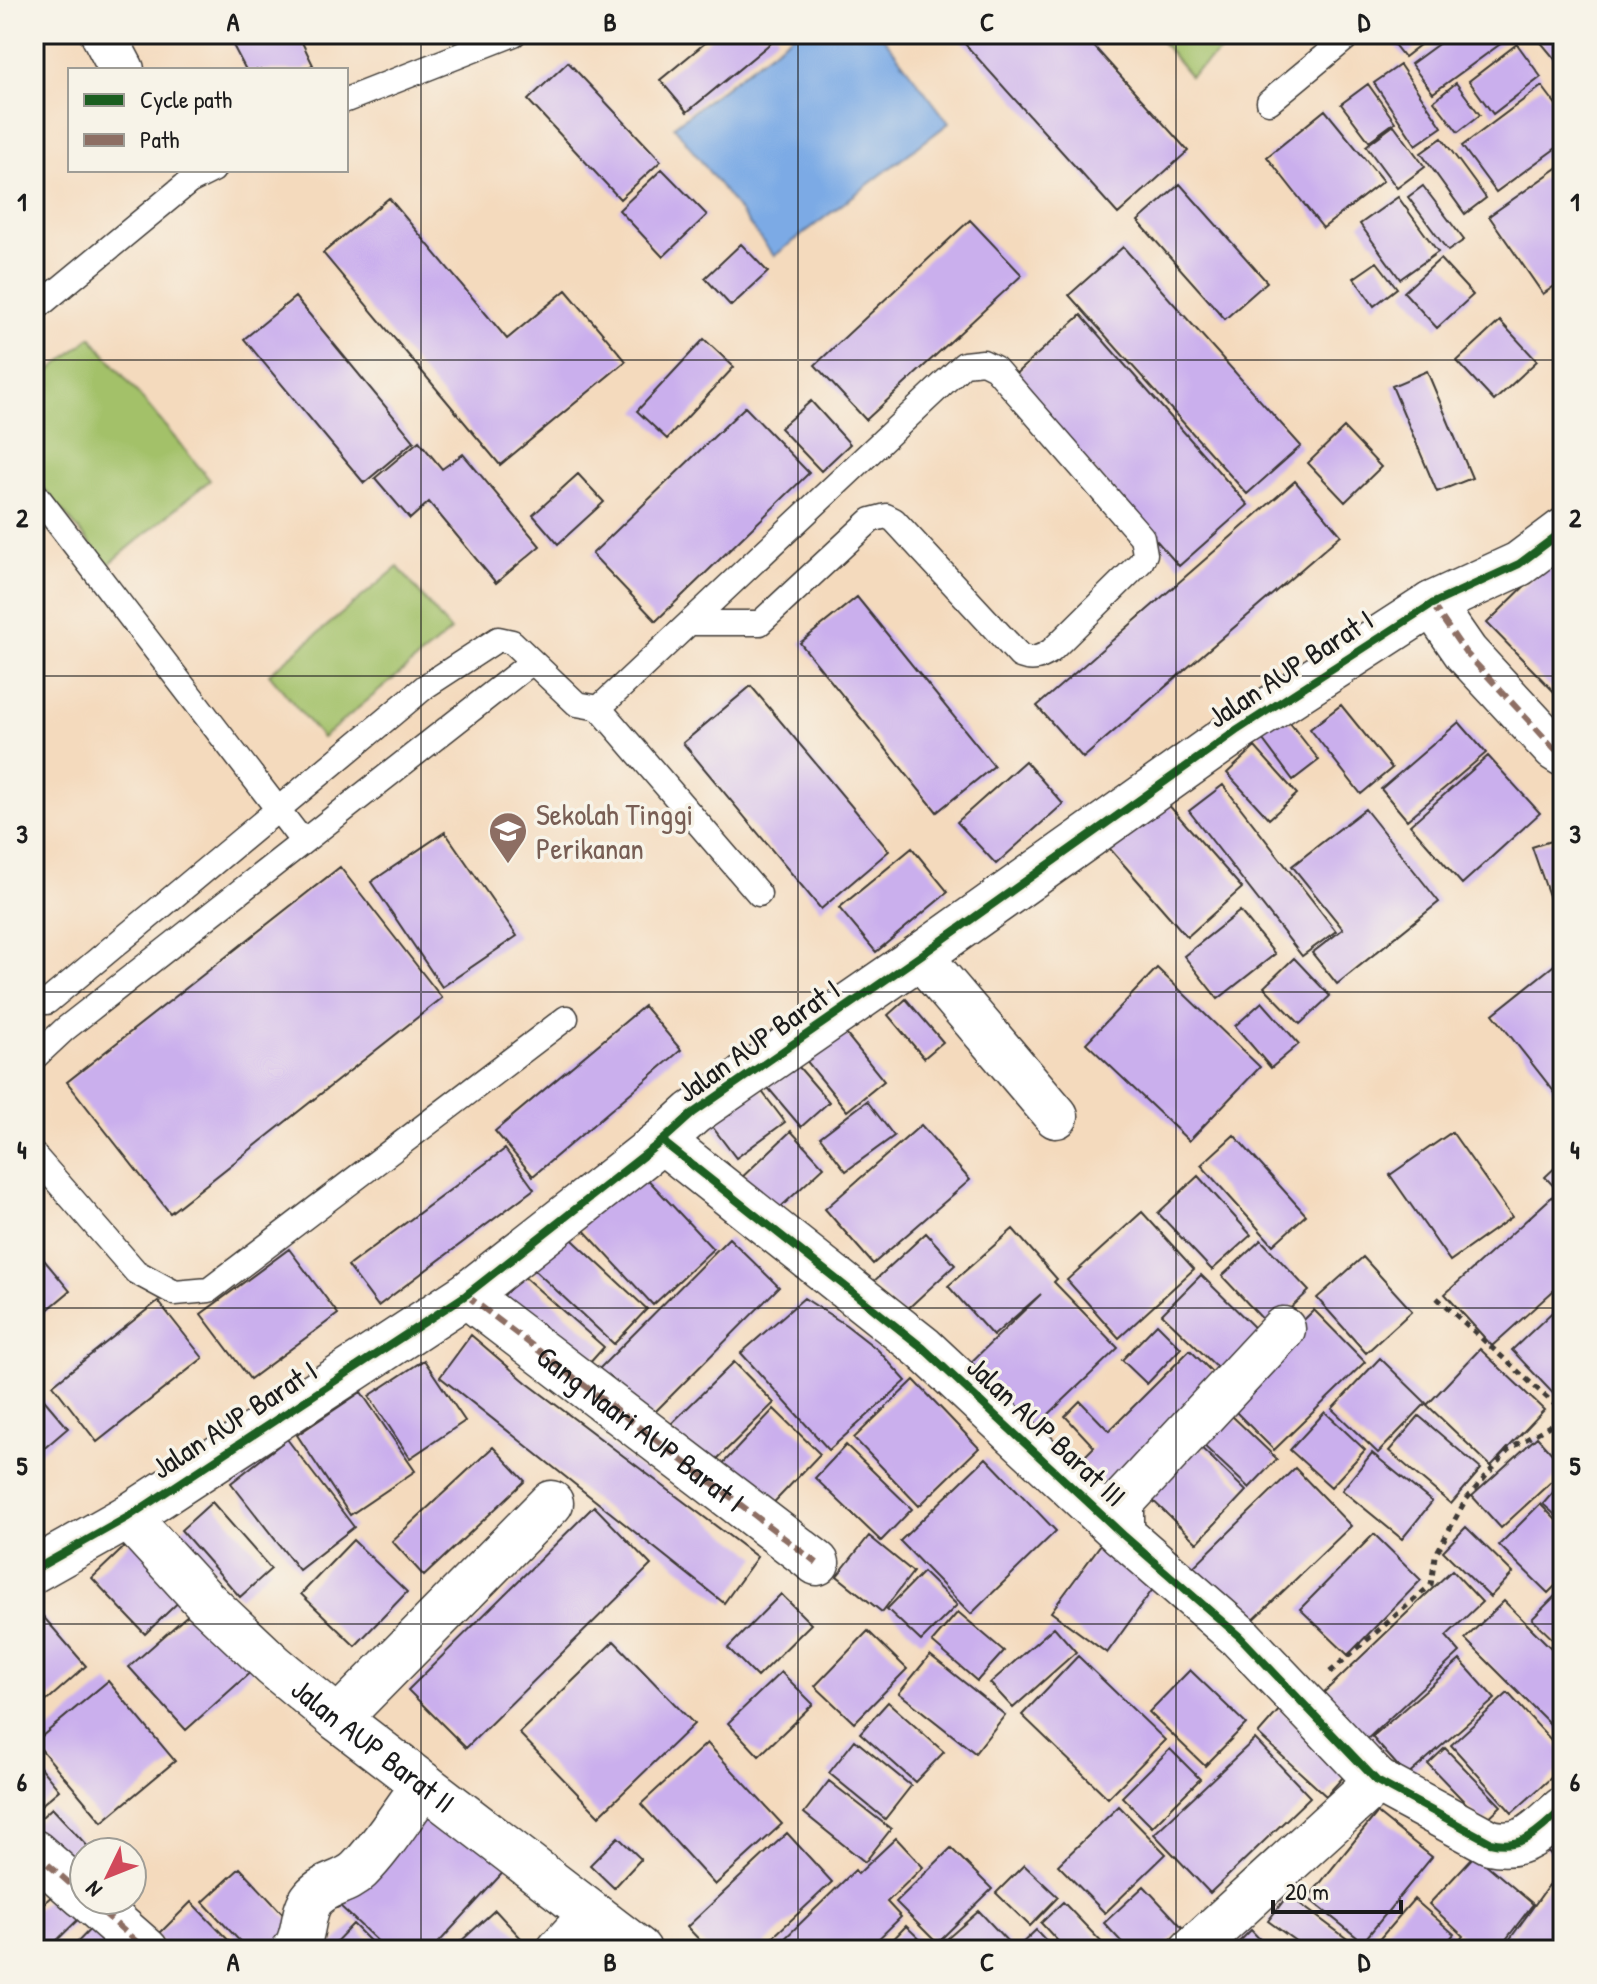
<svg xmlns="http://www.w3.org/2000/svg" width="1597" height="1984" viewBox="0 0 1597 1984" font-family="'Patrick Hand',sans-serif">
	<rect width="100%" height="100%" fill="#f7f3e8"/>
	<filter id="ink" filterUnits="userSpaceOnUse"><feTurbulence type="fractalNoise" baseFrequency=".0125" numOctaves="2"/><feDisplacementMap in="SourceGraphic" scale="16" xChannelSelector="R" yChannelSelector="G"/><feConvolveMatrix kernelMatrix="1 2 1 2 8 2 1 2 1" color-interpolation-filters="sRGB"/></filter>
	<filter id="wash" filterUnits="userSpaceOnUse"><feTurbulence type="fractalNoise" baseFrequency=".006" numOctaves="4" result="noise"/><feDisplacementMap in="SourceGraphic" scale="32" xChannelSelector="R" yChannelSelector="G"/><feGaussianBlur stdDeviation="1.8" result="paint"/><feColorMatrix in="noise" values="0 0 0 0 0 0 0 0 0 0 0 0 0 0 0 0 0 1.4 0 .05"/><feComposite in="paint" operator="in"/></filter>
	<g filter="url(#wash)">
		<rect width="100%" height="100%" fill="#f4dabd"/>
		<path fill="#a3c169" stroke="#606e42" stroke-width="2" d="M1155 34H1241L1190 76Z
			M91 337 210 480 108 565 34 477V384Z
			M398 567 451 631 322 738 269 674Z"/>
		<path fill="#7baae5" stroke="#4c6380" stroke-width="2" d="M794 34H881L949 123 774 256 674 126Z"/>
		<g id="blocks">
			<path fill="#caafed" d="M227 34H298L313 65 303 70H246Z
				M716 34H776L778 37 687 112 660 80Z
				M956 34H1083L1188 151 1118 214Z
				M1386 34H1434L1404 57Z
				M1452 34H1514L1433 93 1411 64Z
				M1534 34H1563V69Z
				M1517 44 1541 77 1493 114 1469 81Z
				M568 62 661 161 620 199 528 100Z
				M1400 65 1442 127 1416 145 1374 83Z
				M1456 83 1480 115 1458 132 1434 101Z
				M1368 84 1395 122 1369 141 1341 104Z
				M1542 86 1563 114V143L1496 192 1462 146Z
				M1325 110 1383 181 1323 228 1267 157Z
				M1394 125 1425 167 1397 188 1366 146Z
				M1442 138 1486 198 1465 214 1421 153Z
				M1563 164V280L1543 294 1489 216Z
				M662 169 707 215 663 257 619 210Z
				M1180 184 1267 282 1225 319 1138 221Z
				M1423 186 1464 240 1448 251 1408 197Z
				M1398 197 1438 252 1400 279 1360 224Z
				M389 198 507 339 566 290 626 361 500 465 323 253Z
				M970 220 1022 275 866 420 815 365Z
				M741 244 768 272 731 306 705 278Z
				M1123 247 1301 446 1247 494 1069 295Z
				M1440 259 1473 295 1437 328 1404 292Z
				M1377 262 1397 288 1374 306 1354 278Z
				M295 297 414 441 364 483 244 339Z
				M1081 315 1248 505 1179 566 1012 377Z
				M1500 321 1537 361 1494 401 1457 361Z
				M704 339 734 367 667 439 637 411Z
				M1427 371 1472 478 1437 492 1392 386Z
				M811 401 850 444 821 471 780 428Z
				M745 407 809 473 656 621 592 554Z
				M1344 428 1381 467 1345 502 1308 463Z
				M419 441 442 469 463 454 540 546 496 583 429 502 410 519 375 478Z
				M578 474 604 502 558 544 533 515Z
				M1295 481 1341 535 1083 758 1037 706Z
				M1553 558 1563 569V701L1487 623Z
				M857 597 994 766 937 812 800 643Z
				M751 686 889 851 821 909 683 743Z
				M1341 705 1392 768 1361 794 1310 729Z
				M1282 713 1319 760 1293 780 1257 732Z
				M1459 722 1486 753 1407 820 1381 789Z
				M1255 747 1297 794 1269 819 1227 773Z
				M1488 756 1540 813 1462 884 1410 825Z
				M1025 761 1063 804 996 864 957 822Z
				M1223 785 1336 931 1302 956 1189 811Z
				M1159 794 1242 888 1187 937 1104 842Z
				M1365 809 1439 902 1337 984 1312 953 1343 929 1292 866Z
				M445 832 517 936 442 987 371 882Z
				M1563 837V910L1555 913 1532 847Z
				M912 848 948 892 876 952 839 908Z
				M340 867 442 998 170 1213 67 1082Z
				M1240 911 1275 954 1218 999 1184 956Z
				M1294 958 1330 996 1300 1024 1264 987Z
				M1563 958V1103L1493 1014Z
				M1157 968 1260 1067 1189 1141 1086 1043Z
				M906 999 943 1042 924 1058 888 1015Z
				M1262 1002 1299 1044 1271 1068 1235 1026Z
				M644 1006 681 1050 533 1176 495 1131Z
				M838 1024 884 1081 847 1111 801 1054Z
				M792 1059 829 1102 801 1127 764 1083Z
				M757 1085 785 1122 736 1158 708 1121Z
				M867 1101 894 1136 846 1171 820 1137Z
				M921 1125 970 1180 873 1264 825 1209Z
				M791 1131 824 1167 771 1216 738 1181Z
				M1452 1132 1512 1217 1450 1261 1390 1175Z
				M1234 1135 1306 1215 1273 1245 1201 1165Z
				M505 1149 534 1189 378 1306 348 1266Z
				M1563 1160V1196L1545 1177Z
				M639 1170 713 1249 653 1305 580 1226Z
				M1198 1176 1251 1235 1212 1270 1158 1213Z
				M1554 1195 1563 1205V1282L1492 1346 1445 1294Z
				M1142 1212 1194 1269 1119 1338 1067 1280Z
				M561 1229 647 1309 614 1344 529 1265Z
				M1013 1229 1057 1279 1054 1282 1118 1348 1026 1436 963 1370 1041 1294 993 1336 948 1286Z
				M926 1233 955 1265 901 1315 872 1283Z
				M729 1238 779 1287 646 1421 596 1372Z
				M1261 1240 1309 1291 1270 1327 1222 1276Z
				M34 1248 70 1291 34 1321Z
				M289 1249 338 1314 250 1379 201 1314Z
				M1363 1257 1412 1311 1366 1353 1317 1298Z
				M522 1275 604 1347 580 1374 498 1302Z
				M1201 1275 1263 1336 1225 1375 1162 1314Z
				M804 1298 846 1325 878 1350 906 1381 829 1450 741 1353Z
				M158 1301 203 1358 97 1442 53 1385Z
				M1563 1302V1404L1512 1350Z
				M1314 1310 1365 1362 1274 1450 1223 1399Z
				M1157 1324 1181 1348 1147 1384 1122 1360Z
				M471 1335 527 1383 757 1557 724 1603 440 1377Z
				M1480 1349 1544 1410 1491 1466 1427 1405Z
				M1190 1350 1223 1383 1112 1492 1081 1460 1094 1447 1065 1416 1080 1401 1109 1431Z
				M1380 1358 1426 1403 1378 1453 1332 1409Z
				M424 1360 465 1421 410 1458 369 1396Z
				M734 1362 774 1403 708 1468 668 1427Z
				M914 1380 979 1448 919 1506 854 1438Z
				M34 1388 68 1428 34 1457Z
				M361 1392 415 1471 350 1515 297 1435Z
				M774 1409 820 1454 760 1517 714 1473Z
				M1325 1412 1365 1450 1331 1487 1290 1450Z
				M1230 1414 1277 1459 1249 1488 1202 1444Z
				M1419 1416 1481 1469 1451 1504 1389 1451Z
				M1537 1437 1563 1466V1471L1501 1528 1472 1496Z
				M287 1439 354 1527 299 1570 231 1483Z
				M1192 1439 1246 1491 1197 1543 1143 1491Z
				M846 1445 912 1509 881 1541 815 1478Z
				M493 1447 525 1481 424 1576 392 1541Z
				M1372 1453 1432 1502 1402 1539 1342 1490Z
				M986 1458 1056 1531 971 1614 900 1541Z
				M1295 1468 1351 1526 1242 1631 1186 1574Z
				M1563 1481V1522L1543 1504Z
				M212 1502 271 1569 240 1597 181 1530Z
				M1540 1504 1563 1527V1578L1548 1593 1499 1545Z
				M594 1506 651 1565 466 1748 408 1690Z
				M1466 1527 1513 1573 1490 1597 1443 1551Z
				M1374 1534 1421 1580 1348 1655 1300 1609Z
				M136 1536 189 1592 145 1634 92 1578Z
				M869 1536 913 1572 882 1612 837 1576Z
				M353 1540 407 1592 355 1646 301 1594Z
				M1101 1544 1153 1589 1107 1653 1051 1612Z
				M1452 1570 1482 1602 1446 1636 1460 1652 1363 1743 1319 1697Z
				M923 1572 957 1605 921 1641 887 1609Z
				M1563 1588V1649L1532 1619Z
				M781 1594 811 1624 757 1677 728 1648Z
				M1504 1601 1563 1660V1737L1465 1639Z
				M34 1606 86 1666 34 1712Z
				M198 1606 254 1669 186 1730 129 1667Z
				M958 1612 1004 1651 977 1681 932 1642Z
				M1054 1627 1076 1652 1013 1708 990 1683Z
				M868 1631 907 1669 854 1723 815 1686Z
				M614 1641 694 1724 599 1816 519 1733Z
				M930 1655 1005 1715 975 1753 899 1693Z
				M1078 1656 1165 1740 1108 1798 1022 1715Z
				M1460 1660 1495 1699 1407 1776 1372 1737Z
				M1190 1670 1246 1724 1205 1766 1149 1712Z
				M781 1672 813 1704 759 1756 728 1723Z
				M108 1681 175 1761 102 1822 35 1742Z
				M1508 1693 1563 1753V1767L1512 1813 1451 1745Z
				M888 1702 944 1752 915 1782 860 1733Z
				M1280 1709 1345 1775 1326 1796 1258 1734Z
				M1255 1739 1310 1797 1210 1893 1154 1834Z
				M855 1740 911 1786 885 1819 829 1773Z
				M707 1743 782 1824 715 1885 641 1804Z
				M1445 1748 1501 1806 1484 1822 1428 1764Z
				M1170 1749 1200 1779 1152 1827 1122 1797Z
				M34 1760 59 1790 34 1811Z
				M829 1781 891 1829 865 1862 804 1813Z
				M436 1800 508 1867 432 1950H387L339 1905Z
				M1119 1806 1166 1854 1105 1913 1058 1865Z
				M52 1808 93 1852H84V1889L34 1836V1824Z
				M1377 1813 1432 1857 1363 1942 1308 1898Z
				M1563 1817V1869L1538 1839Z
				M787 1833 832 1882 759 1950H709L687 1927Z
				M618 1837 641 1859 614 1888 590 1865Z
				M896 1838 923 1867 887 1902 901 1917 867 1950H773L855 1870 858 1874Z
				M951 1848 992 1889 937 1943 896 1902Z
				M1475 1855 1533 1904 1498 1950H1452L1463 1936 1429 1904Z
				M1024 1865 1058 1897 1030 1926 996 1893Z
				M240 1868 295 1927 271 1950H248L203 1902Z
				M64 1885 93 1905 47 1950 34 1937V1912Z
				M1549 1885 1563 1896V1950H1502Z
				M1144 1886 1183 1928 1160 1950H1129L1104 1923Z
				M1288 1895 1354 1944 1350 1950H1308L1268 1921Z
				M1414 1899 1454 1934 1441 1950H1370Z
				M191 1902 238 1950H171L157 1936Z
				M1063 1902 1109 1950H1066L1041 1923Z
				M495 1910 532 1950H452L458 1944Z
				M979 1911 1009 1943 1001 1950H958L948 1938Z
				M102 1917 137 1950H70Z
				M353 1924 379 1950H328Z
				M906 1926 931 1950H883Z
				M1036 1930 1055 1950H1015Z
				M1251 1930 1270 1950H1231Z"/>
		</g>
	</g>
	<g filter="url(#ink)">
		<use href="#blocks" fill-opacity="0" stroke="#3c3834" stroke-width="2"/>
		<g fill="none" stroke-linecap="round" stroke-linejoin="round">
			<g stroke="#3c3834" stroke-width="27">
				<path id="service" d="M346 100 514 34
					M1269 102 1351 34
					M34 310 189 182 213 170
					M34 492 303 842
					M599 708 759 894
					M47 1002 426 686 498 639 512 642 577 704 599 708 964 364 983 362 995 368 1142 537 1145 554 1141 562 1051 651C1040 658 1033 661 1020 656L894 520 886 516 871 520 760 623H690
					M34 1058 65 1029 532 662
					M34 1155 136 1272 175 1293 209 1290 566 1018"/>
			</g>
			<g stroke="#3c3834" stroke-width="47">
				<g id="minor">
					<path d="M103 34 122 70"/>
					<path d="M1432 604 1466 653 1555 749 1563 754"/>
					<path d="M920 956 1056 1116"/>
					<path d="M662 1141 923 1348 1122 1534 1240 1637 1377 1781"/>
					<path d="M466 1295 817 1563"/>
					<path id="s1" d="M128 1517 204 1600 274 1666 338 1719 639 1950"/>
					<path d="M1122 1534V1502L1283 1329"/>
					<path d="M34 1570 128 1517 466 1295 662 1141 693 1113 920 956 1236 731 1432 604 1519 564 1563 531"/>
					<path d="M338 1719 551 1503"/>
					<path d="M34 1852 84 1896"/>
					<path d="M89 1900 146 1950"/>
					<path d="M294 1950C306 1935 301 1912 313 1898 326 1883 345 1884 359 1870 384 1845 403 1812 424 1785"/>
					<path d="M559 1950 591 1915"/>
				</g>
			</g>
			<g stroke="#3c3834" stroke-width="47">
				<path id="tertiary" d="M1192 1950 1377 1781 1490 1842C1525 1850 1538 1830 1563 1809"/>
			</g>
			<path stroke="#3c3834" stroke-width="5" stroke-dasharray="6 6" stroke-linecap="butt" d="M1437 1298 1563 1412
				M1330 1672 1431 1585 1435 1556 1465 1501 1508 1450 1563 1418"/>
			<use href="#service" stroke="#fff" stroke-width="24"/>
			<use href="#minor" stroke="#fff" stroke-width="44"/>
			<use href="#tertiary" stroke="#fff" stroke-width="44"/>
			<g stroke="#8d6e63" stroke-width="6" stroke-dasharray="12 6" stroke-linecap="butt">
				<path d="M1432 604 1466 653 1555 749 1563 754"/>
				<path id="s2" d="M466 1295 817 1563"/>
				<path d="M34 1852 84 1896"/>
				<path d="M89 1900 146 1950"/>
			</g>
			<g stroke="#f7f3e8" stroke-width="13">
				<path id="cycleway" d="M662 1141 923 1348 1122 1534 1240 1637 1377 1781 1490 1842C1525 1850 1538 1830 1563 1809
					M34 1570 128 1517 466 1295 662 1141 693 1113 920 956 1236 731 1432 604 1519 564 1563 531"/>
			</g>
			<use href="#cycleway" stroke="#1b5e20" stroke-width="8"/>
		</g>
	</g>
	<path fill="none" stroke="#1c1c1c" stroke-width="2" stroke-opacity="0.55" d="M421 34V1950M798 34V1950M1176 34V1950M34 360H1563M34 676H1563M34 992H1563M34 1308H1563M34 1624H1563"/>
	<defs>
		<g id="university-pin" transform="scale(2)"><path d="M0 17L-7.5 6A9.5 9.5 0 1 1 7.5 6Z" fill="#8d6e63" stroke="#f7f3e8"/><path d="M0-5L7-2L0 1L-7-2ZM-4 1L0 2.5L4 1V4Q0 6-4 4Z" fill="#fff"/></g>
	</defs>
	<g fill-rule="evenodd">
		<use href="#university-pin" x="508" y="831"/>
	</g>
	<g text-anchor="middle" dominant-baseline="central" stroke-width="7" stroke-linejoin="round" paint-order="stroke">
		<g font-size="30" fill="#1c1c1c" stroke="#f7f3e8">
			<text transform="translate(1290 668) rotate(-33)">Jalan AUP Barat I</text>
			<text transform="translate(758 1040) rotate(-35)">Jalan AUP Barat I</text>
			<text transform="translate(234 1419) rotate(-33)">Jalan AUP Barat I</text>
			<text stroke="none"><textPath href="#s2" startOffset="220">Gang Naari AUP Barat I</textPath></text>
			<text transform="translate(1047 1431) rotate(43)">Jalan AUP Barat III</text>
			<text stroke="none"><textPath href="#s1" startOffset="336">Jalan AUP Barat II</textPath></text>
		</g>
		<g font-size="30" fill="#785e54" stroke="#f7f3e8" text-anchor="start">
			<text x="536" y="814">Sekolah Tinggi<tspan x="536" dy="34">Perikanan</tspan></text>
		</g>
	</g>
	<rect width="1597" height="1984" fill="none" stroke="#f7f3e8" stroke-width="88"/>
	<rect x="68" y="68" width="280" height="104" fill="#f7f3e8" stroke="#9f9d96" stroke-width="2"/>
	<rect x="84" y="94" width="40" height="12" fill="#1b5e20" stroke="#9f9d96" stroke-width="2"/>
	<text x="140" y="108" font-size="24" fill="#1c1c1c">Cycle path</text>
	<rect x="84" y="134" width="40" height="12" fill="#8d6e63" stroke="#9f9d96" stroke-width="2"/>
	<text x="140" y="148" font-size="24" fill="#1c1c1c">Path</text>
	<g transform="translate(108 1876) rotate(227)"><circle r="38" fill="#f7f3e8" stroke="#9f9d96" stroke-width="2"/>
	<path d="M0-6L14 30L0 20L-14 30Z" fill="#d1495b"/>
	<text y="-12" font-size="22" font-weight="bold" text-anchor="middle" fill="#1c1c1c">N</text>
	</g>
	<path d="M1273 1900v12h128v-12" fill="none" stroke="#1c1c1c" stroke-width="4"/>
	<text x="1285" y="1900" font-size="24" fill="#1c1c1c" stroke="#f7f3e8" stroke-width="6" paint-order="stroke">20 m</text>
	<rect x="44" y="44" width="1509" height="1896" fill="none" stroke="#1c1c1c" stroke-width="3"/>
	<g font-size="26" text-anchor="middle" font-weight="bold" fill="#1c1c1c">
		<text x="233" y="31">A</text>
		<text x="610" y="31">B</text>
		<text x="987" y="31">C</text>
		<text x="1364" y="31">D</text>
		<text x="22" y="211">1</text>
		<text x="1575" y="211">1</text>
		<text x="22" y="527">2</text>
		<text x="1575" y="527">2</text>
		<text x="22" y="843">3</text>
		<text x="1575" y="843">3</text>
		<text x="22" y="1159">4</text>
		<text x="1575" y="1159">4</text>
		<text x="22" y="1475">5</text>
		<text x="1575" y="1475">5</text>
		<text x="22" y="1791">6</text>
		<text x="1575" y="1791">6</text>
		<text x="233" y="1971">A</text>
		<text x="610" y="1971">B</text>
		<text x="987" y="1971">C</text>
		<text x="1364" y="1971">D</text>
	</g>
</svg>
